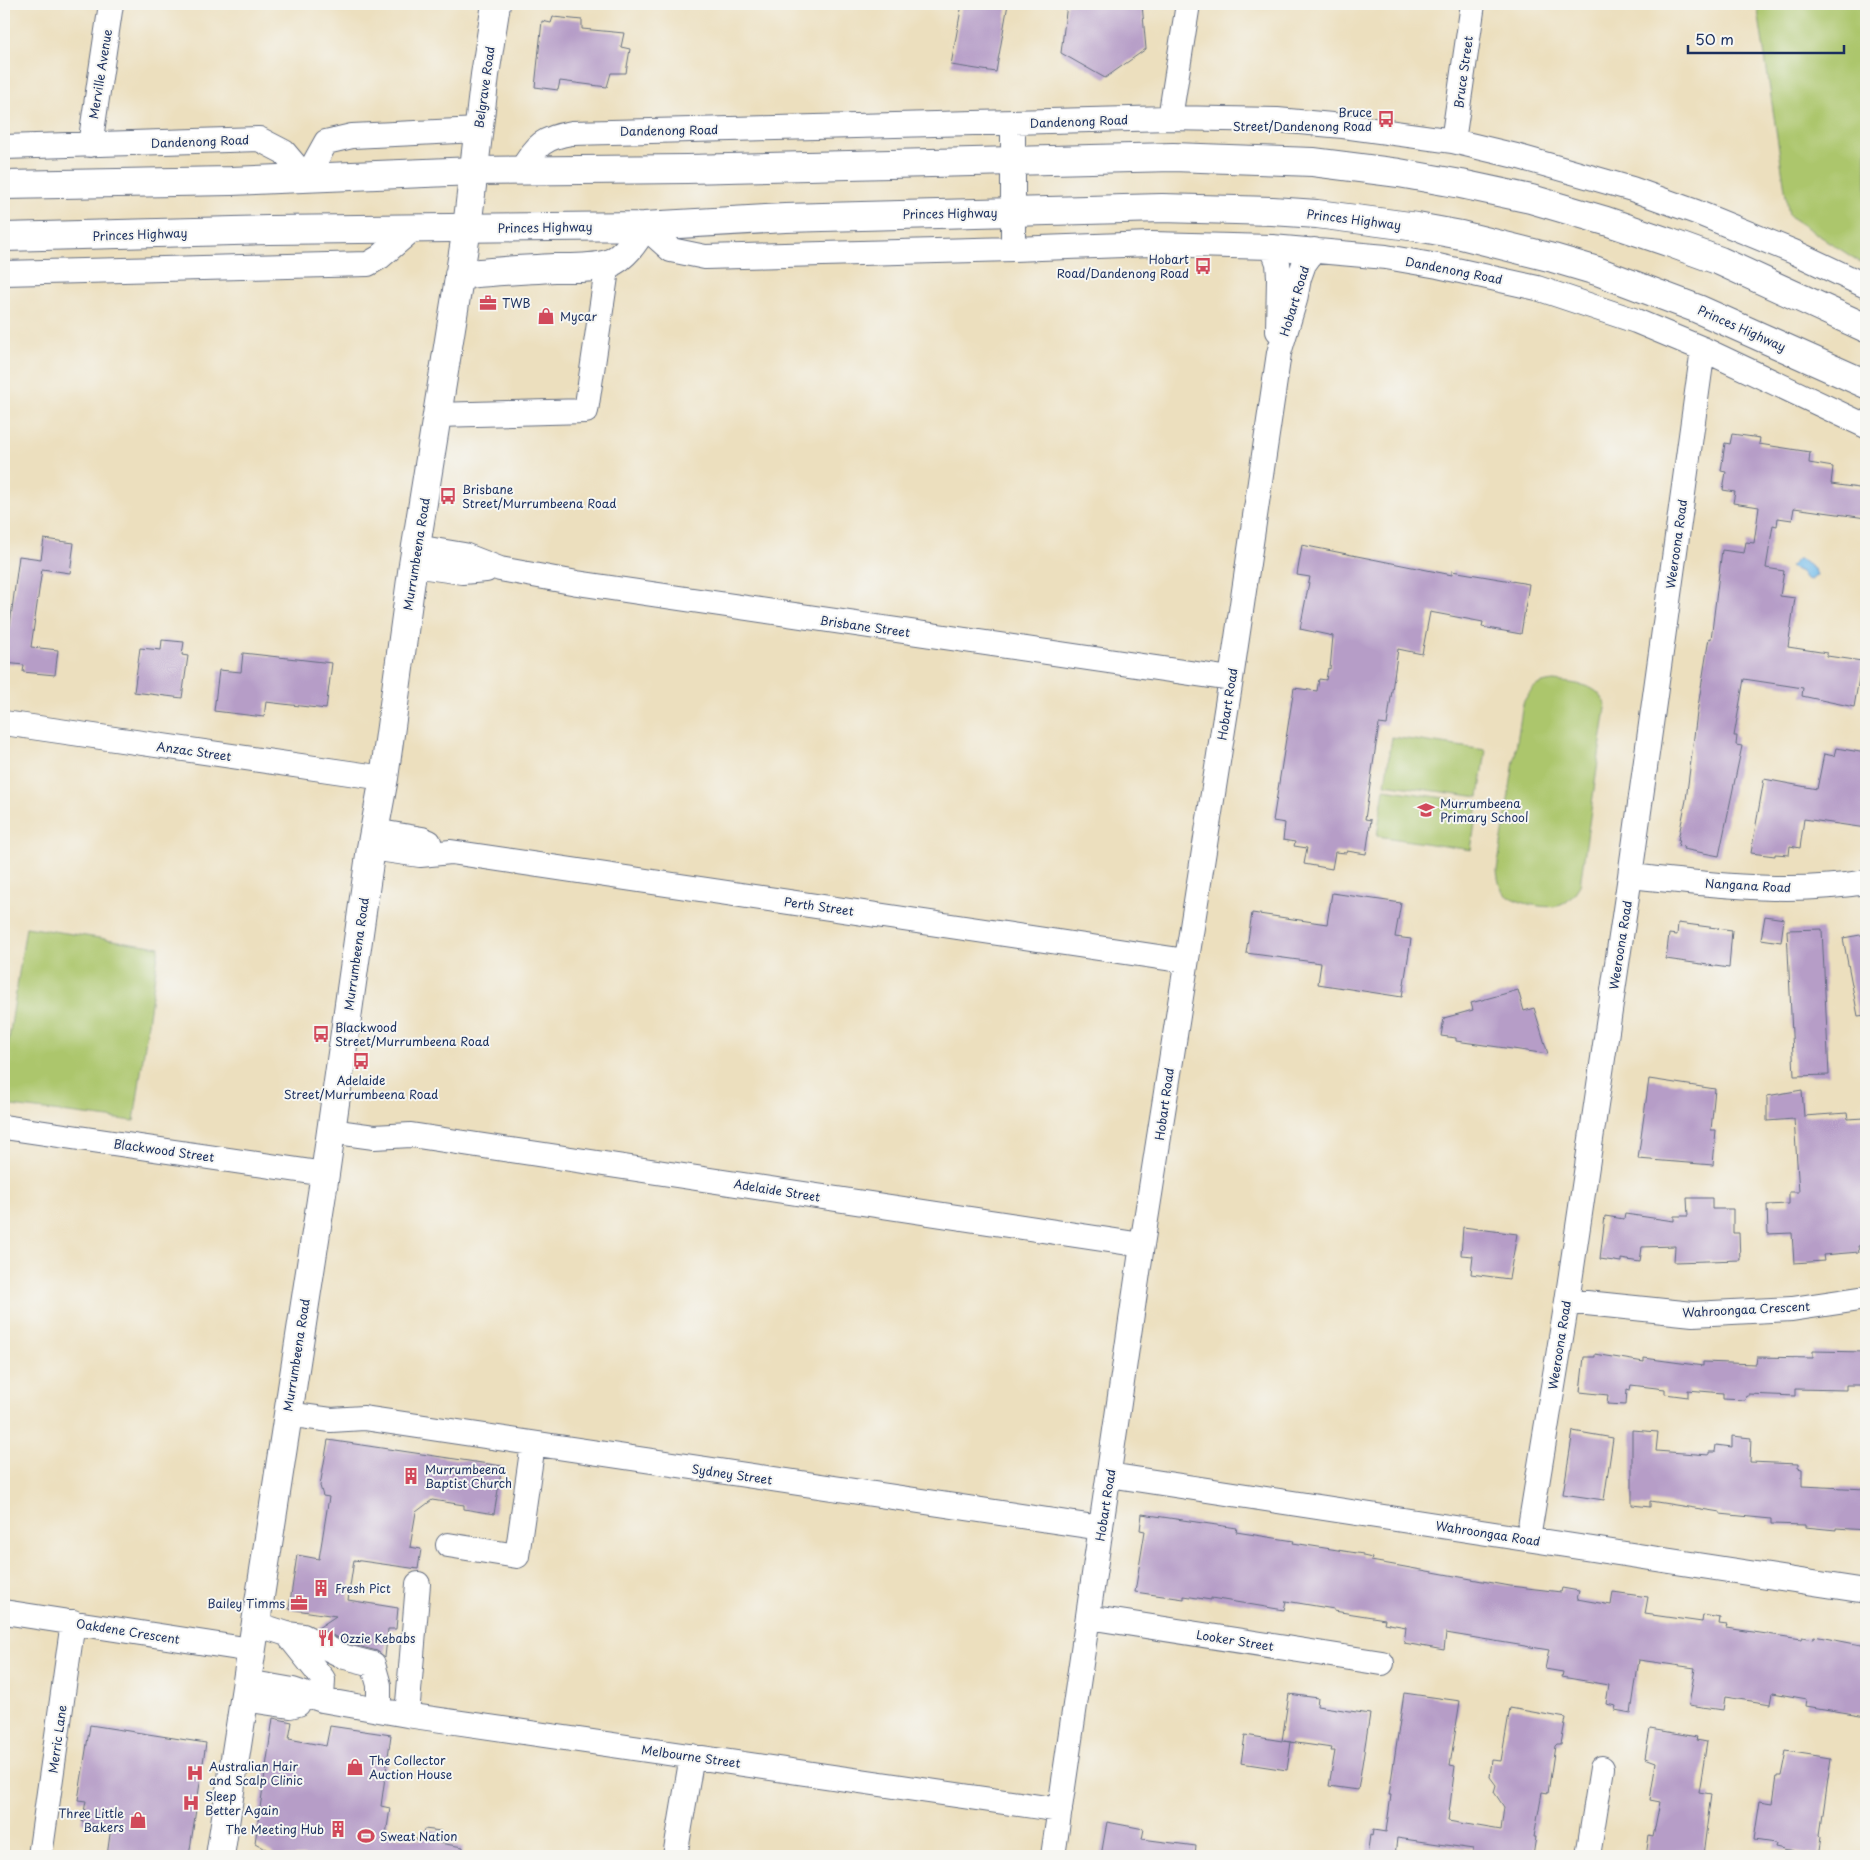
<svg xmlns="http://www.w3.org/2000/svg" width="1870" height="1860" viewBox="0 0 1870 1860" font-family="'Playpen Sans',sans-serif">
	<rect width="100%" height="100%" fill="#f6f6f2"/>
	<filter id="ink" filterUnits="userSpaceOnUse"><feTurbulence type="fractalNoise" baseFrequency=".02" numOctaves="2"/><feDisplacementMap in="SourceGraphic" scale="10" xChannelSelector="R" yChannelSelector="G"/><feConvolveMatrix kernelMatrix="1 2 1 2 8 2 1 2 1" color-interpolation-filters="sRGB"/></filter>
	<filter id="wash" filterUnits="userSpaceOnUse"><feTurbulence type="fractalNoise" baseFrequency=".0096" numOctaves="4" result="noise"/><feDisplacementMap in="SourceGraphic" scale="20" xChannelSelector="R" yChannelSelector="G"/><feGaussianBlur stdDeviation="1.12" result="paint"/><feColorMatrix in="noise" values="0 0 0 0 0 0 0 0 0 0 0 0 0 0 0 0 0 1.4 0 .05"/><feComposite in="paint" operator="in"/></filter>
	<g filter="url(#wash)">
		<rect width="100%" height="100%" fill="#ecdfbe"/>
		<path fill="#acc66c" stroke="#647a65" d="M1757 4H1866V266L1789 216Z
			M1554 681C1575 684 1601 683 1606 708L1580 885C1575 893 1570 901 1561 905 1548 910 1514 903 1504 893 1499 887 1498 878 1497 871L1523 703C1532 687 1536 683 1554 681Z
			M1392 737 1486 750 1479 797 1385 784Z
			M1384 789 1478 803 1471 850 1377 836Z
			M26 927 159 947 134 1121 4 1105V1071Z"/>
		<path fill="#72bbea" stroke="#4675a4" d="M1798 559H1801L1815 570 1817 575 1811 580 1806 579 1801 572 1790 567Z"/>
		<g id="blocks">
			<path fill="#b69dc7" d="M962 4H1008L996 72 951 65Z
				M1067 4H1142L1146 49 1105 78 1061 53Z
				M553 17 582 20V29L624 33 621 47 630 49 626 73H611L607 87 560 81 558 90 535 87 542 21 551 23Z
				M1732 434 1760 438 1759 444 1810 452 1809 463 1833 467 1831 484 1866 489V518L1794 508 1792 520 1778 518 1777 526 1773 525 1766 568 1784 571 1780 596 1795 598 1788 647 1827 653V656L1862 661 1854 707 1802 696 1803 688 1744 679 1734 736H1737L1736 745 1742 746 1719 856 1683 849 1684 847 1678 846 1680 840H1678L1686 800 1697 713 1709 638 1711 639 1722 550 1744 553 1746 542 1754 543 1759 507 1733 503 1735 492 1723 490 1726 472 1721 471 1725 443 1730 444Z
				M44 539 74 543 70 573 42 569 31 647 58 650 55 675 23 672 24 665 5 663 19 556 41 559Z
				M1302 545 1452 575V571L1529 584 1521 634 1482 627 1483 622 1430 612 1422 654 1398 649 1387 725 1379 724 1365 819 1371 820 1366 854 1347 851 1346 853 1335 852 1332 869 1304 864 1307 848 1294 846 1295 842 1283 840 1285 823 1273 821 1294 688 1317 691 1319 679 1326 680 1328 668 1330 669 1333 636 1300 629 1310 577 1297 575Z
				M162 640 184 642 182 655 188 656 182 698 134 692 140 648 161 650Z
				M243 653 332 663 326 709 266 702 264 717 214 711 219 670 241 672Z
				M1836 748 1866 753V828L1804 819 1800 848 1790 846 1789 855 1775 854V856L1751 853 1764 779 1817 789 1824 754 1834 756Z
				M1332 893 1401 903 1395 937 1411 939 1402 997 1318 984 1321 963 1246 953 1252 913 1327 924Z
				M1765 916 1784 919 1781 942 1761 939Z
				M1678 923 1732 930 1729 968 1666 959 1669 934 1677 935Z
				M1822 929 1829 1075 1794 1076 1787 930Z
				M1866 934V1015L1858 1016 1843 938Z
				M1518 990 1524 1011 1534 1008 1548 1054 1456 1041V1038L1441 1036 1444 1018 1473 1010 1471 1003Z
				M1649 1079 1715 1089 1711 1130H1716L1713 1165 1638 1159Z
				M1802 1090 1804 1116 1847 1113 1848 1119 1865 1118 1866 1245 1858 1246 1859 1252 1823 1255 1824 1261 1794 1263 1792 1233 1768 1234 1767 1205 1789 1204V1192H1799L1794 1119 1767 1121V1096Z
				M1687 1198H1712V1209H1733V1233H1739L1740 1260 1674 1262 1675 1246 1642 1247 1640 1262 1621 1259V1262L1600 1259 1605 1216 1624 1219 1625 1214 1674 1221V1216H1688Z
				M1463 1227 1517 1234 1509 1279 1471 1274 1473 1256 1461 1255Z
				M1813 1351 1866 1352V1385H1846V1390L1795 1389V1396L1748 1394V1396L1746 1395 1745 1400 1723 1399V1393L1688 1390V1397L1665 1394V1389L1631 1385 1630 1390 1627 1389 1626 1405 1607 1404 1608 1395 1580 1392 1584 1357H1595V1354L1644 1362V1358L1703 1366V1362L1756 1364 1757 1357 1813 1358Z
				M1632 1430 1658 1432 1656 1451 1709 1455V1452H1715L1716 1445 1732 1447V1436L1751 1438 1750 1462 1798 1464V1468L1802 1469V1486L1866 1489V1530L1836 1528V1530L1805 1527V1525L1771 1524V1519L1720 1514V1512L1650 1501V1507L1632 1505Z
				M1573 1431 1613 1438 1604 1500 1563 1494Z
				M328 1440 502 1466 494 1514 464 1509V1505L432 1500 416 1512 410 1547 421 1549 418 1569 354 1560 348 1600 398 1608 396 1629H388L385 1657 377 1651 350 1644 318 1628 336 1616 289 1609 297 1555 319 1559 329 1497 323 1496 320 1486Z
				M1142 1514 1237 1528 1236 1532 1294 1541 1293 1543 1363 1554V1556L1372 1558 1371 1561 1394 1565 1510 1586 1561 1592 1562 1588 1579 1591 1577 1599 1611 1605 1613 1592 1648 1597 1645 1614 1702 1622 1703 1615 1720 1618 1719 1624 1727 1625 1726 1628 1801 1639 1802 1637 1813 1639 1814 1636 1866 1646V1716L1806 1706 1807 1699 1773 1693 1771 1704 1725 1697 1723 1710 1689 1705 1695 1668 1639 1660 1631 1713 1615 1710 1616 1706 1606 1704 1609 1685 1562 1677 1563 1672 1545 1669 1549 1650 1446 1633 1444 1650 1404 1643 1406 1627 1384 1623 1385 1619 1334 1611V1609L1286 1601 1284 1610 1211 1598V1600L1184 1596V1599L1135 1592 1145 1531 1140 1530Z
				M1404 1693 1460 1701 1450 1765 1455 1766 1448 1821 1501 1830 1504 1807 1494 1792 1496 1785 1490 1777 1492 1760 1501 1761 1510 1708 1566 1718 1561 1744H1557L1555 1746 1548 1793 1542 1792 1534 1837H1536L1533 1856H1487L1473 1854V1849L1397 1838 1395 1856H1367L1370 1835 1372 1836 1373 1830 1386 1832 1391 1795H1389Z
				M1289 1694 1318 1698 1317 1706 1370 1714 1358 1790 1329 1786 1335 1751H1331L1332 1748 1283 1741 1291 1742 1287 1770 1241 1763 1245 1735 1282 1741Z
				M273 1718 292 1722 289 1739 326 1746 330 1726 391 1735 381 1806 390 1808 386 1835 422 1840 424 1829 441 1831 439 1843 463 1847 462 1856H278L255 1843Z
				M90 1725 206 1743 189 1856H107L111 1827 82 1822 86 1801 78 1800Z
				M1650 1729 1697 1737 1696 1740 1707 1742 1699 1792 1711 1794 1703 1856H1646L1649 1836 1653 1837 1660 1802 1650 1800 1656 1762 1645 1758Z
				M1786 1751 1831 1758 1820 1835 1822 1837 1819 1856 1782 1850 1783 1849 1774 1847 1775 1843 1754 1840 1760 1801 1773 1803 1777 1776H1781Z
				M1107 1822 1144 1829 1142 1839 1196 1846 1195 1856H1101Z"/>
		</g>
	</g>
	<g filter="url(#ink)">
		<use href="#blocks" fill-opacity="0" stroke="#646d80" stroke-width="1"/>
		<g fill="none" stroke-linecap="round" stroke-linejoin="round">
			<g stroke="#646d80" stroke-width="26">
				<path id="minor" d="M1170 118 1188 4
					M1013 123V249
					M1453 141 1473 4
					M90 145 111 4
					M4 147 259 139 284 152 306 178 326 142 352 136 479 130
					M521 170C537 146 541 138 572 133L1170 118 1277 120 1343 126 1453 141 1516 156 1632 189 1696 212 1794 252 1866 286
					M644 226 671 250 705 257 1013 249 1151 244 1272 247 1386 257 1438 266 1537 288 1636 321 1703 349 1866 426
					M1272 247 1278 263 1279 277 1278 331
					M4 273 368 264 380 257 414 228
					M437 415 586 411 608 263
					M416 547 464 555 500 569 577 583 1231 679
					M413 565 462 572 486 570
					M4 723 384 778
					M374 831 422 839 429 842
					M371 848 420 855 451 852 1186 961
					M1630 876C1708 884 1788 895 1866 882
					M4 1127 325 1174
					M330 1131 374 1137 411 1135 1142 1245
					M1567 1301 1693 1314 1792 1309 1866 1298
					M287 1414 331 1420 364 1418 1101 1528
					M1109 1475 1866 1591
					M1528 1539 1567 1301 1630 876 1703 349
					M448 1545 517 1556 533 1444
					M4 1612 251 1650
					M1088 1617 1382 1663
					M256 1624 287 1634 303 1636 345 1657 373 1664 379 1685V1710
					M287 1634 323 1679 322 1700
					M247 1682 293 1690 322 1700 407 1715 1060 1810
					M244 1699 290 1706 298 1704
					M407 1715 418 1584
					M40 1856 73 1622
					M675 1856 692 1756
					M1053 1856 1142 1245 1231 679 1279 353 1295 300 1299 278 1304 264 1314 250
					M1588 1856 1602 1768"/>
			</g>
			<g stroke="#646d80" stroke-width="30">
				<path id="major" d="M220 1856 325 1174 371 848 384 778 413 565 467 228 485 75 496 4"/>
			</g>
			<g stroke="#646d80" stroke-width="30">
				<path id="highway" d="M4 185 231 181 474 171 687 169 1173 157 1313 162 1399 173 1461 184 1531 199 1606 221 1668 242 1720 261 1866 328
					M4 237 269 230 644 226 785 218 1162 208 1272 211 1317 214 1417 227 1461 235 1553 258 1597 271 1698 309 1866 384
					M459 275C491 271 522 270 554 268 571 268 591 269 608 264 625 257 635 241 644 226"/>
			</g>
			<use href="#minor" stroke="#fff" stroke-width="24"/>
			<use href="#major" stroke="#fff" stroke-width="28"/>
			<use href="#highway" stroke="#fff" stroke-width="28"/>
		</g>
	</g>
	<defs>
		<g id="bus-bare" transform="scale(1.35)"><path d="M-5-6H5V4H4V6H2V4H-2V6H-4V4H-5ZM-3.5-4V0h7V-4ZM-3.5 1.2v1.5H-2V1.2ZM2 1.2v1.5H3.5V1.2Z" fill="#d1495b" stroke="#f6f6f2" stroke-width="2.5" paint-order="stroke"/></g>
		<g id="office-bare" transform="scale(1.35)"><path d="M-6-3h4V-5.5h4V-3h4V5H-6ZM-1-4.5V-3h2v-1.5ZM-6 0V1H6V0Z" fill="#d1495b" stroke="#f6f6f2" stroke-width="2.5" paint-order="stroke"/></g>
		<g id="shop-bare" transform="scale(1.35)"><path d="M-5-2.5h2.3a2.7 3.5 0 0 1 5.4 0H5L5.5 6h-11ZM-1.5-2.5h3a1.5 2.3 0 0 0-3 0Z" fill="#d1495b" stroke="#f6f6f2" stroke-width="2.5" paint-order="stroke"/></g>
		<g id="school-bare" transform="scale(1.35)"><path d="M0-5L7-2L0 1L-7-2ZM-4 1L0 2.5L4 1V4Q0 6-4 4Z" fill="#d1495b" stroke="#f6f6f2" stroke-width="2.5" paint-order="stroke"/></g>
		<g id="building-bare" transform="scale(1.35)"><path d="M-4-6H4V6H1V3H-1V6H-4ZM-2.5-4.3h1.7v1.8h-1.7ZM.8-4.3h1.7v1.8H.8ZM-2.5-1h1.7V.8h-1.7ZM.8-1h1.7V.8H.8Z" fill="#d1495b" stroke="#f6f6f2" stroke-width="2.5" paint-order="stroke"/></g>
		<g id="restaurant-bare" transform="scale(1.35)"><path d="M-5-6h1v4h1v-4h1v4h1v-4h1v5L-1.5 .5V6h-2V.5L-5-1ZM5-6V6H3V1.5H1.5Q1.5-4 5-6Z" fill="#d1495b" stroke="#f6f6f2" stroke-width="2.5" paint-order="stroke"/></g>
		<g id="hospital-bare" transform="scale(1.35)"><path d="M-5-5h3v3.5h4V-5h3V5h-3V1.5h-4V5h-3Z" fill="#d1495b" stroke="#f6f6f2" stroke-width="2.5" paint-order="stroke"/></g>
		<g id="stadium-bare" transform="scale(1.35)"><path d="M0-5a6.5 5 0 1 0 0 10a6.5 5 0 1 0 0-10ZM-3.5-1.8h7v3.6h-7Z" fill="#d1495b" stroke="#f6f6f2" stroke-width="2.5" paint-order="stroke"/></g>
	</defs>
	<g fill-rule="evenodd">
		<use href="#bus-bare" x="1386" y="119"/>
		<use href="#bus-bare" x="1203" y="266"/>
		<use href="#office-bare" x="488" y="303"/>
		<use href="#shop-bare" x="546" y="316"/>
		<use href="#bus-bare" x="448" y="496"/>
		<use href="#school-bare" x="1426" y="810"/>
		<use href="#bus-bare" x="321" y="1034"/>
		<use href="#bus-bare" x="361" y="1061"/>
		<use href="#building-bare" x="411" y="1476"/>
		<use href="#building-bare" x="321" y="1588"/>
		<use href="#office-bare" x="299" y="1603"/>
		<use href="#restaurant-bare" x="326" y="1638"/>
		<use href="#shop-bare" x="355" y="1767"/>
		<use href="#hospital-bare" x="195" y="1773"/>
		<use href="#hospital-bare" x="191" y="1803"/>
		<use href="#shop-bare" x="138" y="1820"/>
		<use href="#building-bare" x="338" y="1829"/>
		<use href="#stadium-bare" x="366" y="1836"/>
	</g>
	<g text-anchor="middle" dominant-baseline="central" stroke-width="4" stroke-linejoin="round" paint-order="stroke">
		<g font-size="12" fill="#1b2f5e" stroke="#f6f6f2">
			<text transform="translate(1463 72) rotate(-82)">Bruce Street</text>
			<text transform="translate(100 74) rotate(-81)">Merville Avenue</text>
			<text transform="translate(484 87) rotate(-82)">Belgrave Road</text>
			<text transform="translate(1079 121) rotate(-2)">Dandenong Road</text>
			<text transform="translate(669 130) rotate(-1)">Dandenong Road</text>
			<text transform="translate(200 141) rotate(-2)">Dandenong Road</text>
			<text transform="translate(950 213) rotate(-1)">Princes Highway</text>
			<text transform="translate(1354 219) rotate(7)">Princes Highway</text>
			<text transform="translate(545 227) rotate(-1)">Princes Highway</text>
			<text transform="translate(140 234) rotate(-2)">Princes Highway</text>
			<text transform="translate(1454 270) rotate(11)">Dandenong Road</text>
			<text transform="translate(1294 301) rotate(-73)">Hobart Road</text>
			<text transform="translate(1742 328) rotate(24)">Princes Highway</text>
			<text transform="translate(1676 544) rotate(-82)">Weeroona Road</text>
			<text transform="translate(416 554) rotate(-81)">Murrumbeena Road</text>
			<text transform="translate(865 626) rotate(8)">Brisbane Street</text>
			<text transform="translate(1227 704) rotate(-81)">Hobart Road</text>
			<text transform="translate(194 751) rotate(8)">Anzac Street</text>
			<text transform="translate(1748 885) rotate(3)">Nangana Road</text>
			<text transform="translate(819 906) rotate(8)">Perth Street</text>
			<text transform="translate(1620 945) rotate(-81)">Weeroona Road</text>
			<text transform="translate(356 954) rotate(-82)">Murrumbeena Road</text>
			<text transform="translate(1164 1104) rotate(-82)">Hobart Road</text>
			<text transform="translate(164 1150) rotate(8)">Blackwood Street</text>
			<text transform="translate(777 1190) rotate(9)">Adelaide Street</text>
			<text transform="translate(1746 1309) rotate(-3)">Wahroongaa Crescent</text>
			<text transform="translate(1559 1345) rotate(-81)">Weeroona Road</text>
			<text transform="translate(296 1355) rotate(-81)">Murrumbeena Road</text>
			<text transform="translate(732 1474) rotate(8)">Sydney Street</text>
			<text transform="translate(1105 1505) rotate(-81)">Hobart Road</text>
			<text transform="translate(1488 1533) rotate(9)">Wahroongaa Road</text>
			<text transform="translate(128 1631) rotate(9)">Oakdene Crescent</text>
			<text transform="translate(1235 1640) rotate(9)">Looker Street</text>
			<text transform="translate(57 1739) rotate(-82)">Merric Lane</text>
			<text transform="translate(691 1756) rotate(8)">Melbourne Street</text>
		</g>
		<g font-size="12" fill="#1b2f5e" stroke="#f6f6f2" text-anchor="start">
			<text x="1372" y="112" text-anchor="end">Bruce<tspan x="1372" dy="14">Street/Dandenong Road</tspan></text>
			<text x="1189" y="259" text-anchor="end">Hobart<tspan x="1189" dy="14">Road/Dandenong Road</tspan></text>
			<text x="502" y="303">TWB</text>
			<text x="560" y="316">Mycar</text>
			<text x="462" y="489">Brisbane<tspan x="462" dy="14">Street/Murrumbeena Road</tspan></text>
			<text x="1440" y="803">Murrumbeena<tspan x="1440" dy="14">Primary School</tspan></text>
			<text x="335" y="1027">Blackwood<tspan x="335" dy="14">Street/Murrumbeena Road</tspan></text>
			<text x="361" y="1080" text-anchor="middle">Adelaide<tspan x="361" dy="14">Street/Murrumbeena Road</tspan></text>
			<text x="425" y="1469">Murrumbeena<tspan x="425" dy="14">Baptist Church</tspan></text>
			<text x="335" y="1588">Fresh Pict</text>
			<text x="285" y="1603" text-anchor="end">Bailey Timms</text>
			<text x="340" y="1638">Ozzie Kebabs</text>
			<text x="369" y="1760">The Collector<tspan x="369" dy="14">Auction House</tspan></text>
			<text x="209" y="1766">Australian Hair<tspan x="209" dy="14">and Scalp Clinic</tspan></text>
			<text x="205" y="1796">Sleep<tspan x="205" dy="14">Better Again</tspan></text>
			<text x="124" y="1813" text-anchor="end">Three Little<tspan x="124" dy="14">Bakers</tspan></text>
			<text x="324" y="1829" text-anchor="end">The Meeting Hub</text>
			<text x="380" y="1836">Sweat Nation</text>
		</g>
	</g>
	<rect width="1870" height="1860" fill="none" stroke="#f6f6f2" stroke-width="20"/>
	<path d="M1688 45v8h156v-8" fill="none" stroke="#1b2f5e" stroke-width="2.5"/>
	<text x="1695" y="45" font-size="15" fill="#1b2f5e" stroke="#f6f6f2" stroke-width="4" paint-order="stroke">50 m</text>
</svg>
